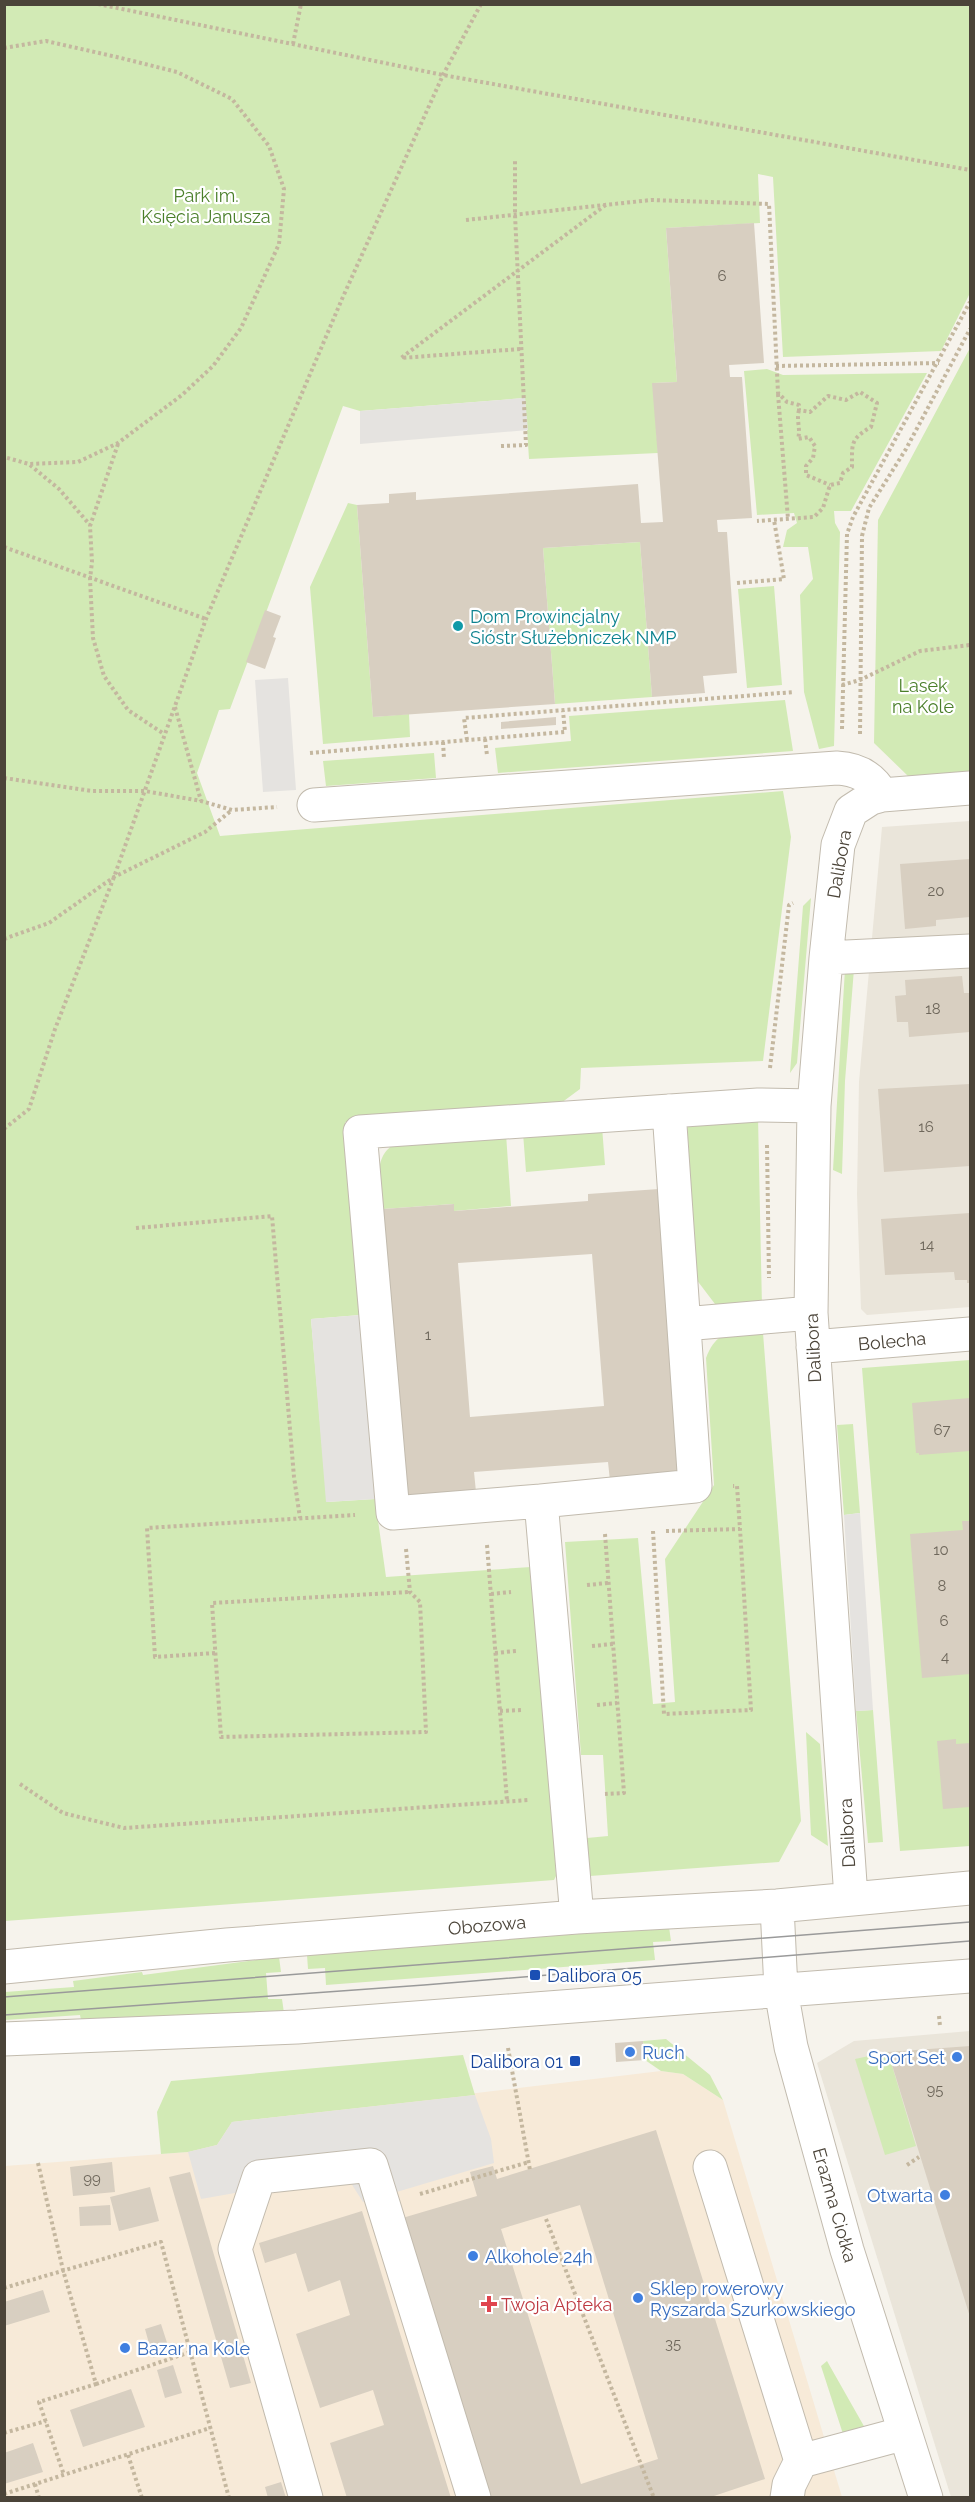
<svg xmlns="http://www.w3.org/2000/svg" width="975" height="2502" viewBox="0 0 975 2502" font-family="Raleway,sans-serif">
	<rect width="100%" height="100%" fill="#f6f3ec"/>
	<path fill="#eae5da" d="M970 821V1307L867 1315 861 1309 857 1194 859 1082 882 827Z
		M970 2031V2497H951L817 2063 854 2041Z"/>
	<path fill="#f7ead8" d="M661 2071 683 2074 723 2100 842 2497 5 2498V2166L188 2152 232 2122Z"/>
	<path fill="#d2eab5" d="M5 5H970V293L941 351 783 357 773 177 758 174 760 223 666 228 677 382 653 383 658 453 529 459 525 398 360 411 343 406 230 709 219 710 197 773 220 836 783 791 791 837 763 1061 581 1068 580 1089 557 1106 345 1122 360 1315 311 1319 327 1502 375 1499 386 1577 531 1567 554 1840 556 1876 554 1880 5 1921Z
		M970 348V772L908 776 874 743 878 520Z
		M767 369 783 375 927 373 851 511H834L835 523 840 532 834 746 819 749 804 692 800 595 813 579 808 547H783L787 530 797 523 794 513 757 515 744 371Z
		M348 503 357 505 373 717 409 714 410 737 323 744 310 587Z
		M640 542 652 697 555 704 543 548Z
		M774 586 782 685 747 688 738 589Z
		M785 700 793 751 498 773 495 748 571 741 569 716Z
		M434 753 436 778 326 786 323 761Z
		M811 898 797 1063 790 1073 803 906Z
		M845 969H854L845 1081 842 1174 833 1170Z
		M758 1117 762 1307 736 1309 715 1304 696 1279 687 1121Z
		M602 1127 605 1165 526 1172 523 1133Z
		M506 1134 511 1206 454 1211 453 1204 383 1209C381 1181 370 1155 400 1141Z
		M763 1333 801 1821 779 1862 590 1876 587 1838 608 1836 603 1755H581L565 1542 638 1538 653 1704 675 1702 665 1559 714 1485 706 1358C718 1327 734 1333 763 1333Z
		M970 1360V1846L900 1851 862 1368Z
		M853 1424 860 1513 844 1515 837 1425Z
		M873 1710 883 1842 868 1843 856 1711Z
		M806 1732 820 1744 828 1846 811 1835Z
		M669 1927 671 1941 653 1942 655 1960 326 1985 325 1968 308 1969 307 1955Z
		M279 1957 281 1972 266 1973 268 1999H282L284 2013 243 2016 115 2017V2020H81L80 2015 5 2020V1992L74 1987 73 1981 142 1972 143 1975Z
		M666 2039 710 2075 723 2100 683 2074 661 2071 645 2060 643 2041Z
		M888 2052 916 2146 885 2155 855 2059Z
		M463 2055 475 2095 232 2122 217 2145 188 2152 161 2154 157 2112 171 2081Z
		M827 2361 865 2428 843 2434 821 2366Z"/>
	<path fill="#e5e3e0" d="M525 398 528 430 360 444V411Z
		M288 678 296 790 263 792 255 680Z
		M360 1315 375 1499 326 1502 311 1319Z
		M860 1513 873 1710 856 1711 844 1515Z
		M475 2095 491 2139 494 2163 363 2202 349 2180 280 2185 201 2199 188 2152 217 2145 232 2122Z"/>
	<path fill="#d8cfc1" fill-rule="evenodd" d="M754 223 764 363 729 365 730 377H742L752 518 717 520 718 532H727L737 673 703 676 705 693 652 697 640 542 543 548 555 704 373 717 357 505 389 503V494L416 492V500L638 484 641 523 663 522 652 383 677 382 666 228Z
		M265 610 281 616 273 637 276 638 265 669 246 662Z
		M556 717V725L501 729V722Z
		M970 859V917L936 920V926L905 929 900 864Z
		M962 976 964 993H970V1032L909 1037 908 1022H897L895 996 906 995 905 980Z
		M970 1084V1166L884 1172 878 1089Z
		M659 1189 680 1476 610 1481 608 1462 474 1472 476 1492 405 1497 383 1209 454 1204V1211L588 1201V1194ZM592 1254 604 1406 470 1417 458 1263Z
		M970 1213V1283H967V1280H955L954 1272 885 1275 881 1219Z
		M970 1398V1451L919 1455V1453H916L912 1403Z
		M962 1521H970V1674L922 1678 910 1534 963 1530Z
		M956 1739V1744L970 1743V1807L943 1809 937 1741Z
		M643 2041 645 2060 616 2062 615 2043Z
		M970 2046V2317L888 2052Z
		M656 2130 765 2479 708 2498H485L399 2219 477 2196 470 2172 493 2166 497 2179ZM580 2205 658 2459 581 2484 501 2229Z
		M112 2162 115 2192 73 2196 70 2167Z
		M190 2172 251 2383 230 2388 169 2177Z
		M150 2187 159 2221 119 2231 110 2197Z
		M110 2205 111 2225 80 2226 79 2207Z
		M362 2211 451 2498H347L330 2443 384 2425 373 2390 320 2408 296 2334 350 2315 340 2280 308 2292 296 2253 265 2263 259 2243Z
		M43 2290 50 2312 4 2326V2302Z
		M161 2324 170 2352 153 2358 145 2329Z
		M173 2365 182 2393 165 2398 157 2370Z
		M131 2389 145 2427 83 2447 70 2410Z
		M33 2443 43 2472 4 2484V2453Z
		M281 2482 286 2498H268L265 2487Z"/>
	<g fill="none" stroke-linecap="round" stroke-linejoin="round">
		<g stroke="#c2bbae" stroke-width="35">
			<path id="minor" d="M314 805 837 768C858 769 872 777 882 795
				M826 958 970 951
				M684 1324 811 1313
				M813 1347 970 1334
				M541 1501 393 1513 360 1132 758 1105 814 1106
				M851 1898 811 1313 814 1106 826 958 838 845 851 811 871 798 882 795 970 788
				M777 1906 781 1990 791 2047 847 2250 926 2498
				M577 1917 541 1501 695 1486 669 1111
				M4 1967 227 1945 577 1917 777 1906 970 1888
				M4 2039 297 2027 970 1976
				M710 2167 801 2461
				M306 2498 235 2249 259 2177 371 2165 474 2498
				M787 2498 789 2485 801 2461 905 2433"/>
		</g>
		<path stroke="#c4b79f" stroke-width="4" stroke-dasharray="3 3" stroke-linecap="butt" d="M98 4 443 75 970 170
			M293 44 301 4
			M4 48 46 41 121 58 177 72 232 99 269 146 284 189 279 244 241 328 213 366 182 395 118 443 78 462 29 464 4 457
			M466 220 651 200 769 204 778 393 787 402 799 405V410L810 412 828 396 846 400 860 392 877 403 871 427C850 439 852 444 852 467L843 473 840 483 830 485 823 508 814 517 757 521
			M520 349 401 358 607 204
			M776 366 939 363
			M778 394 788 519
			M799 410C796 421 801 428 798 439L809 437 815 446 813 458 806 466V475L830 485
			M118 444 90 526 92 562 90 579 93 638 104 676 128 710 164 734
			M501 446 526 445 515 215V159
			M30 465 59 489 90 525
			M4 547 206 619
			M737 583 784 579 774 520
			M842 685 860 680 920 651 970 645
			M175 707 201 801
			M842 729 847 534 853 517 970 302
			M860 734 862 536 869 508 906 449 970 329
			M485 739 487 755
			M467 740 464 718 794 692
			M443 742 444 759
			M310 753 565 732 563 711
			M4 778 92 791H145L201 801 232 810 277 807
			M4 939 49 923 114 877 205 832 232 810
			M770 1068 789 905 793 903
			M4 1129 29 1109 55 1029 114 877 206 619 342 299 443 75 481 4
			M767 1145 769 1278
			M136 1228 272 1216 294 1477 300 1518
			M653 1531 664 1714 751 1710 740 1529
			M666 1531 740 1529 737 1486H733
			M605 1534 624 1793 605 1794
			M487 1545 507 1801
			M406 1549 410 1592 420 1602 426 1732 221 1737 212 1603 410 1592
			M587 1585 608 1583
			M491 1594 511 1592
			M592 1646 613 1644
			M215 1653 155 1657 147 1528 355 1515
			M495 1653 516 1651
			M597 1705 617 1703
			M500 1711 521 1710
			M20 1784 63 1813 124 1828 529 1800
			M939 2016 940 2026
			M508 2048 530 2170
			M38 2163 63 2270 96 2384 39 2402 64 2475
			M907 2165 919 2157
			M420 2194 529 2162
			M546 2219 654 2498
			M4 2288 161 2242 229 2498
			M96 2384 190 2352
			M4 2433 46 2421
			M128 2455 142 2498
			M35 2484 39 2498
			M4 2494 210 2428"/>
		<use href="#minor" stroke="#fff" stroke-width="33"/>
		<path stroke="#9a9a9a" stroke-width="1.5" d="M4 1997 970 1922
			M4 2015 424 1985 970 1941"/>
	</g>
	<circle fill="#0f9aa8" stroke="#fff" stroke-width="2" cx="458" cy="626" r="6"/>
	<g fill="#1a4fb4" stroke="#fff" stroke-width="2">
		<rect x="529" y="1969" width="12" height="12" rx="3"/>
		<rect x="569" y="2055" width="12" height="12" rx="3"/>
	</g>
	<g fill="#3f7fe0" stroke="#fff" stroke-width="2">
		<circle cx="630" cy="2052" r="6"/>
		<circle cx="957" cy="2057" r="6"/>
		<circle cx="945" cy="2195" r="6"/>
		<circle cx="473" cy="2256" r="6"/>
		<circle cx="638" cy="2298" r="6"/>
		<circle cx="125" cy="2348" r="6"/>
	</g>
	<path fill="#e0444e" stroke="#fff" stroke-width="2" d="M486 2295h6v6h6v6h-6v6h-6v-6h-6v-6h6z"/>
	<g text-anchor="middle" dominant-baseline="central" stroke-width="4.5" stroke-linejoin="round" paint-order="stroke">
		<g font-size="15" fill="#6e675b">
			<text x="722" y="276">6</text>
			<text x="936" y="891">20</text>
			<text x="933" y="1009">18</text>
			<text x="926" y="1127">16</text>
			<text x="927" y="1245">14</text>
			<text x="428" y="1335">1</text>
			<text x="942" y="1430">67</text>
			<text x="941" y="1550">10</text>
			<text x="942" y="1586">8</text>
			<text x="944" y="1621">6</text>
			<text x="945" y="1657">4</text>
			<text x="935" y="2090">95</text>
			<text x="92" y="2179">99</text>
			<text x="673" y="2344">35</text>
		</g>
		<g font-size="18" fill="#4a7f2a" stroke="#fff">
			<text x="206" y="195">Park im.<tspan x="206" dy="21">Księcia Janusza</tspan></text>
			<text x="923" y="685">Lasek<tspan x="923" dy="21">na Kole</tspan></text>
		</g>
		<g font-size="18" fill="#0d838f" stroke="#fff" text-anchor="start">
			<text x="470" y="616">Dom Prowincjalny<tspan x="470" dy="21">Sióstr Służebniczek NMP</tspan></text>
		</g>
		<g font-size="18" fill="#4b4439" stroke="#fff">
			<text transform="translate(839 864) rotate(-80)">Dalibora</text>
			<text transform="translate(892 1341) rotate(-5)">Bolecha</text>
			<text transform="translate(813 1348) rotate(-93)">Dalibora</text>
			<text transform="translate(847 1833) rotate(-93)">Dalibora</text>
			<text transform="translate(487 1925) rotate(-5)">Obozowa</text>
			<text transform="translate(835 2205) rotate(74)">Erazma Ciołka</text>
		</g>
		<g font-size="18" fill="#164399" stroke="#fff" text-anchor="start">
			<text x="547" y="1975">Dalibora 05</text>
			<text x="563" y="2061" text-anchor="end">Dalibora 01</text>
		</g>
		<g font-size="18" fill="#366cbe" stroke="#fff" text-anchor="start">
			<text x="642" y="2052">Ruch</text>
			<text x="945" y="2057" text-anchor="end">Sport Set</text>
			<text x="933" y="2195" text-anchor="end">Otwarta</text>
			<text x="485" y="2256">Alkohole 24h</text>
			<text x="650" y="2288">Sklep rowerowy<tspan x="650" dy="21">Ryszarda Szurkowskiego</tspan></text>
			<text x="137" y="2348">Bazar na Kole</text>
		</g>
		<g font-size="18" fill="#be3a42" stroke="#fff" text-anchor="start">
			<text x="501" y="2304">Twoja Apteka</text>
		</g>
	</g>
	<rect width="975" height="2502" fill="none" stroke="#4b4439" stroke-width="12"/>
</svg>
